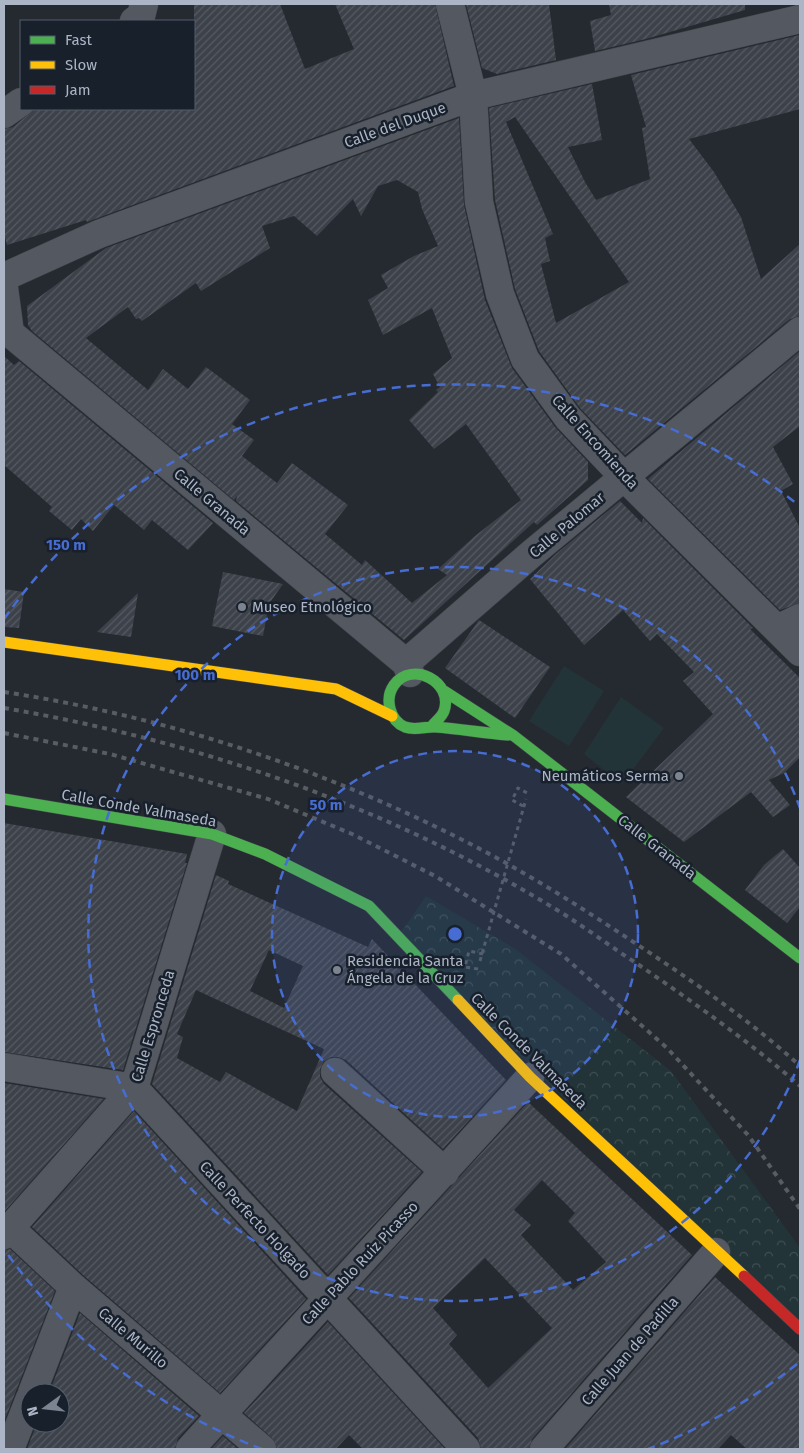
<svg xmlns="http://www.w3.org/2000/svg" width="804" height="1453" viewBox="0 0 804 1453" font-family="'Fira Sans',sans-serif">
	<defs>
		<pattern id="park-crowns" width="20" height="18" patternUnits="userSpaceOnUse" patternTransform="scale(1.25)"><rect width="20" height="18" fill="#223437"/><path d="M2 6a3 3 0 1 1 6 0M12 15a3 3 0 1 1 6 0" fill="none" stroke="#3f4f52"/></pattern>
		<pattern id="building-hatch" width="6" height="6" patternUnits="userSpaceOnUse" patternTransform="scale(1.25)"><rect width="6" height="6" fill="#3d424a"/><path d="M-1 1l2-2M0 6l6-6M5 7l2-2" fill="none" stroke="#565b63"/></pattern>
	</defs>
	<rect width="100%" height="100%" fill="#252a31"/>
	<path fill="#223437" d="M564 666 604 691 569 746 529 721Z
		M621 697 664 728 622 784 584 754Z"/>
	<path fill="url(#park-crowns)" d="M426 896 514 948 671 1071 800 1248V1329L398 937Z"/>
	<path fill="url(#building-hatch)" fill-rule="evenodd" d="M194 4H280L305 69 354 49 335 4H435L454 86 87 222 86 220 7 245 4 234V129L13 127 35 109H194Z
		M466 4H549L556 60 497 74 482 68Z
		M609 4H745V10L646 39 595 51 590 21 611 15Z
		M800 35V109L689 139 714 172 741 217 761 279 800 244V316L790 319 625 455 580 408 539 351 515 289 495 200 489 108 592 84 602 140 568 147 585 182 596 200 650 179 642 128 646 127 631 75ZM515 117 629 282 556 323 541 264 550 261 545 238 553 234 506 122Z
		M459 118 464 205 485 300 512 368 555 427 588 462V480L537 525 534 522 404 640 236 501 237 496 234 500 32 331 28 325 27 306 106 248ZM397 180 418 192 422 209 438 246 414 256 381 275 388 288 368 300 383 335 432 308 452 358 433 374 440 387 436 390 438 392 409 420 434 449 466 424 521 500 475 536 438 569 447 575 412 603 365 560 362 565 325 534 348 505 292 463 277 483 242 456 254 440 232 424 250 400 206 367 188 389 163 369 148 390 86 338 128 307 136 319 139 318 142 321 196 283 201 291 270 248 262 226 294 216 317 236 353 199 361 216 378 186Z
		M800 351V426L773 447 793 484 781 491 800 528V603L780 610 648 479Z
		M4 356 14 365 19 361 213 523 188 550 152 520 144 530 114 505 93 531 81 519 72 530 49 511 52 507 4 465Z
		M620 501 642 523 643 518 753 628 750 629 800 678V757L784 773 769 780 790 805 773 817 751 792 684 842 626 797 713 714 683 681 694 672 657 634 650 641 623 610 584 645 530 579 557 553Z
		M223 572 283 584 269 604 263 636 212 626Z
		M4 589 24 592 19 628 4 627Z
		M138 593 131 637 97 632Z
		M479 620 550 667 515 718 445 668Z
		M4 823 187 854 185 863H187L123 1070 4 1052Z
		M783 849 800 868V907L787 923 745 890 764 865Z
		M216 875 229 881 228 884 368 947 372 939 506 1080 443 1149 346 1060 338 1057H331L324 1061 320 1069V1077L324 1084 422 1172 328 1275 152 1084ZM269 950 303 966 284 1008 250 991ZM196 990 324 1049 297 1111 226 1072 220 1082 177 1058 183 1037 177 1034Z
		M4 1083 104 1099 4 1212Z
		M528 1102 692 1255 532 1439 529 1449H481L478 1438 349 1298ZM542 1180 575 1213 568 1221 606 1262 573 1290 521 1235 531 1225 514 1210ZM485 1258 552 1328 488 1388 449 1344 457 1335 433 1308Z
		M134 1111 306 1299 220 1393 83 1275 32 1227Z
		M10 1249 55 1291 4 1422V1250Z
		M715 1277 800 1355V1449H747L731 1435 718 1449H565Z
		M80 1313 199 1416 178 1438 175 1449H27L37 1423H60V1393H49Z
		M328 1322 445 1449H363L349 1435 336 1449H277L272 1438 244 1413Z
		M223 1436 238 1449H211Z"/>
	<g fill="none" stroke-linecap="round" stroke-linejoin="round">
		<g stroke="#42464c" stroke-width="29">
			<path id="street" d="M450 4 473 96 479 202 500 294 525 359 568 418 624 477 800 652
				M134 21 141 16 144 4
				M4 114 21 102
				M4 277 99 234 473 96 800 19
				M4 288 10 333
				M10 333 406 663 410 673
				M777 629 800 618
				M406 663 530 555 800 331
				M4 1067 134 1088 466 1449
				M335 1072 445 1172
				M4 1228H10L73 1287 262 1449
				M4 1235 134 1088 212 834
				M32 1393 73 1287
				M10 1449 30 1398
				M190 1449 530 1077
				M544 1449 716 1252"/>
		</g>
		<g stroke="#42464c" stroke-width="12">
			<path id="fast" d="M444 691 514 736 800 958
				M432 726C436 721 442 717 444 711 454 682 412 660 394 685 384 699 390 721 405 727 416 731 425 726 436 727 460 729 484 733 508 735
				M4 799 212 834 265 854 369 906 458 1000"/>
		</g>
		<g stroke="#42464c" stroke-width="12">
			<path id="slow" d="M4 642 336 689 392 716
				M458 1000 530 1077 744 1276"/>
		</g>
		<g stroke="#42464c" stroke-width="12">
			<path id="jam" d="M744 1276 800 1329"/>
		</g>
		<path stroke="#565c64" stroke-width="3" stroke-dasharray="4 4" stroke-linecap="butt" d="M523 806 512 800 518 788 529 794
			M478 969 465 967 469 951 483 954"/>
		<use href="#street" stroke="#545860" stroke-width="28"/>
		<use href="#fast" stroke="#4caf50" stroke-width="11"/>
		<use href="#slow" stroke="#ffc107" stroke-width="11"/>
		<use href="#jam" stroke="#c62828" stroke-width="11"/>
		<path stroke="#585c63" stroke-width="4" stroke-dasharray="5 5" stroke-linecap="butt" d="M4 692C170 717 333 772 482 850 535 878 585 910 635 943 692 981 750 1020 800 1066
			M4 708C198 741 389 807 557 910 585 927 611 947 639 965 694 1003 750 1042 800 1086
			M4 733 110 754 268 799 352 834 435 876 561 954 667 1048 748 1135 800 1209"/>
		<path stroke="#565c64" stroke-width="3" stroke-dasharray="4 4" stroke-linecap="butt" d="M480 961 526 799"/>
	</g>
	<circle cx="455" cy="934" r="183" fill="#486dd2" fill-opacity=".12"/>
	<g fill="none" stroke="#486dd2" stroke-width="2.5" stroke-dasharray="9 6">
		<circle cx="455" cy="934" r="183"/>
		<path d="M800 1060A367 367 0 1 1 800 808"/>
		<path d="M797 1364A550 550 0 0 1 648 1449M262 1449A550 550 0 0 1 4 1249M4 619A550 550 0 0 1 797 504"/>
	</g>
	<g fill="#7d8491" stroke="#18202c" stroke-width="2">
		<circle cx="242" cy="607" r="5"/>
		<circle cx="679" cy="776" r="5"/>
		<circle cx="337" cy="970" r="5"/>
	</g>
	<g text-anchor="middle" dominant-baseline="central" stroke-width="5" stroke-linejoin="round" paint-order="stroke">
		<g font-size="15" fill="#acb5c5" stroke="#18202c">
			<text transform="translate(395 125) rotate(-20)">Calle del Duque</text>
			<text transform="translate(595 442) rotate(48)">Calle Encomienda</text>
			<text transform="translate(212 502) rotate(40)">Calle Granada</text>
			<text transform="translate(567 525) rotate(-40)">Calle Palomar</text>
			<text transform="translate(139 808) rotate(10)">Calle Conde Valmaseda</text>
			<text transform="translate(657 847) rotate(38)">Calle Granada</text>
			<text transform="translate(153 1026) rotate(-73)">Calle Espronceda</text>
			<text transform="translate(529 1051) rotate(45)">Calle Conde Valmaseda</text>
			<text transform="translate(255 1220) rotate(47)">Calle Perfecto Holgado</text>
			<text transform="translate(360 1263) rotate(-47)">Calle Pablo Ruiz Picasso</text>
			<text transform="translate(133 1338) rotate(40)">Calle Murillo</text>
			<text transform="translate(630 1351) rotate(-49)">Calle Juan de Padilla</text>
		</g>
		<g font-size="15" fill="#acb5c5" stroke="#18202c" text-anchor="start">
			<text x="252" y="607">Museo Etnológico</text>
			<text x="669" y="776" text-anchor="end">Neumáticos Serma</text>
			<text x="347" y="961">Residencia Santa<tspan x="347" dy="17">Ángela de la Cruz</tspan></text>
		</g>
	</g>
	<circle cx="455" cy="934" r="8" fill="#486dd2" stroke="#18202c" stroke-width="2.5"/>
	<g font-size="15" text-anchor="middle" font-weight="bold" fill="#486dd2" stroke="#18202c" stroke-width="5" stroke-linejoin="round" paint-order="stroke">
		<text x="66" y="550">150 m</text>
		<text x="195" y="680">100 m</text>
		<text x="326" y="810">50 m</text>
	</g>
	<rect width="804" height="1453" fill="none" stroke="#acb5c5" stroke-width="10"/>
	<rect x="20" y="20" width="175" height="90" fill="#18202c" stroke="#535c69"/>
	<rect x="30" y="36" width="25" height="8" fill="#4caf50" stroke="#535c69"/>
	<text x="65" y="45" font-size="15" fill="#acb5c5">Fast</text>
	<rect x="30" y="61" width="25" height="8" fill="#ffc107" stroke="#535c69"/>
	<text x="65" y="70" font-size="15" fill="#acb5c5">Slow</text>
	<rect x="30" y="86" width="25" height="8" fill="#c62828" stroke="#535c69"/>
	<text x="65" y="95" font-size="15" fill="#acb5c5">Jam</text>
	<g transform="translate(45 1408) rotate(255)"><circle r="24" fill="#18202c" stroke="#535c69"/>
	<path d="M0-4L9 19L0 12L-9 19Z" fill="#7d8491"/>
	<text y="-8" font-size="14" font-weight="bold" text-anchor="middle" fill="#acb5c5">N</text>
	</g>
</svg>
